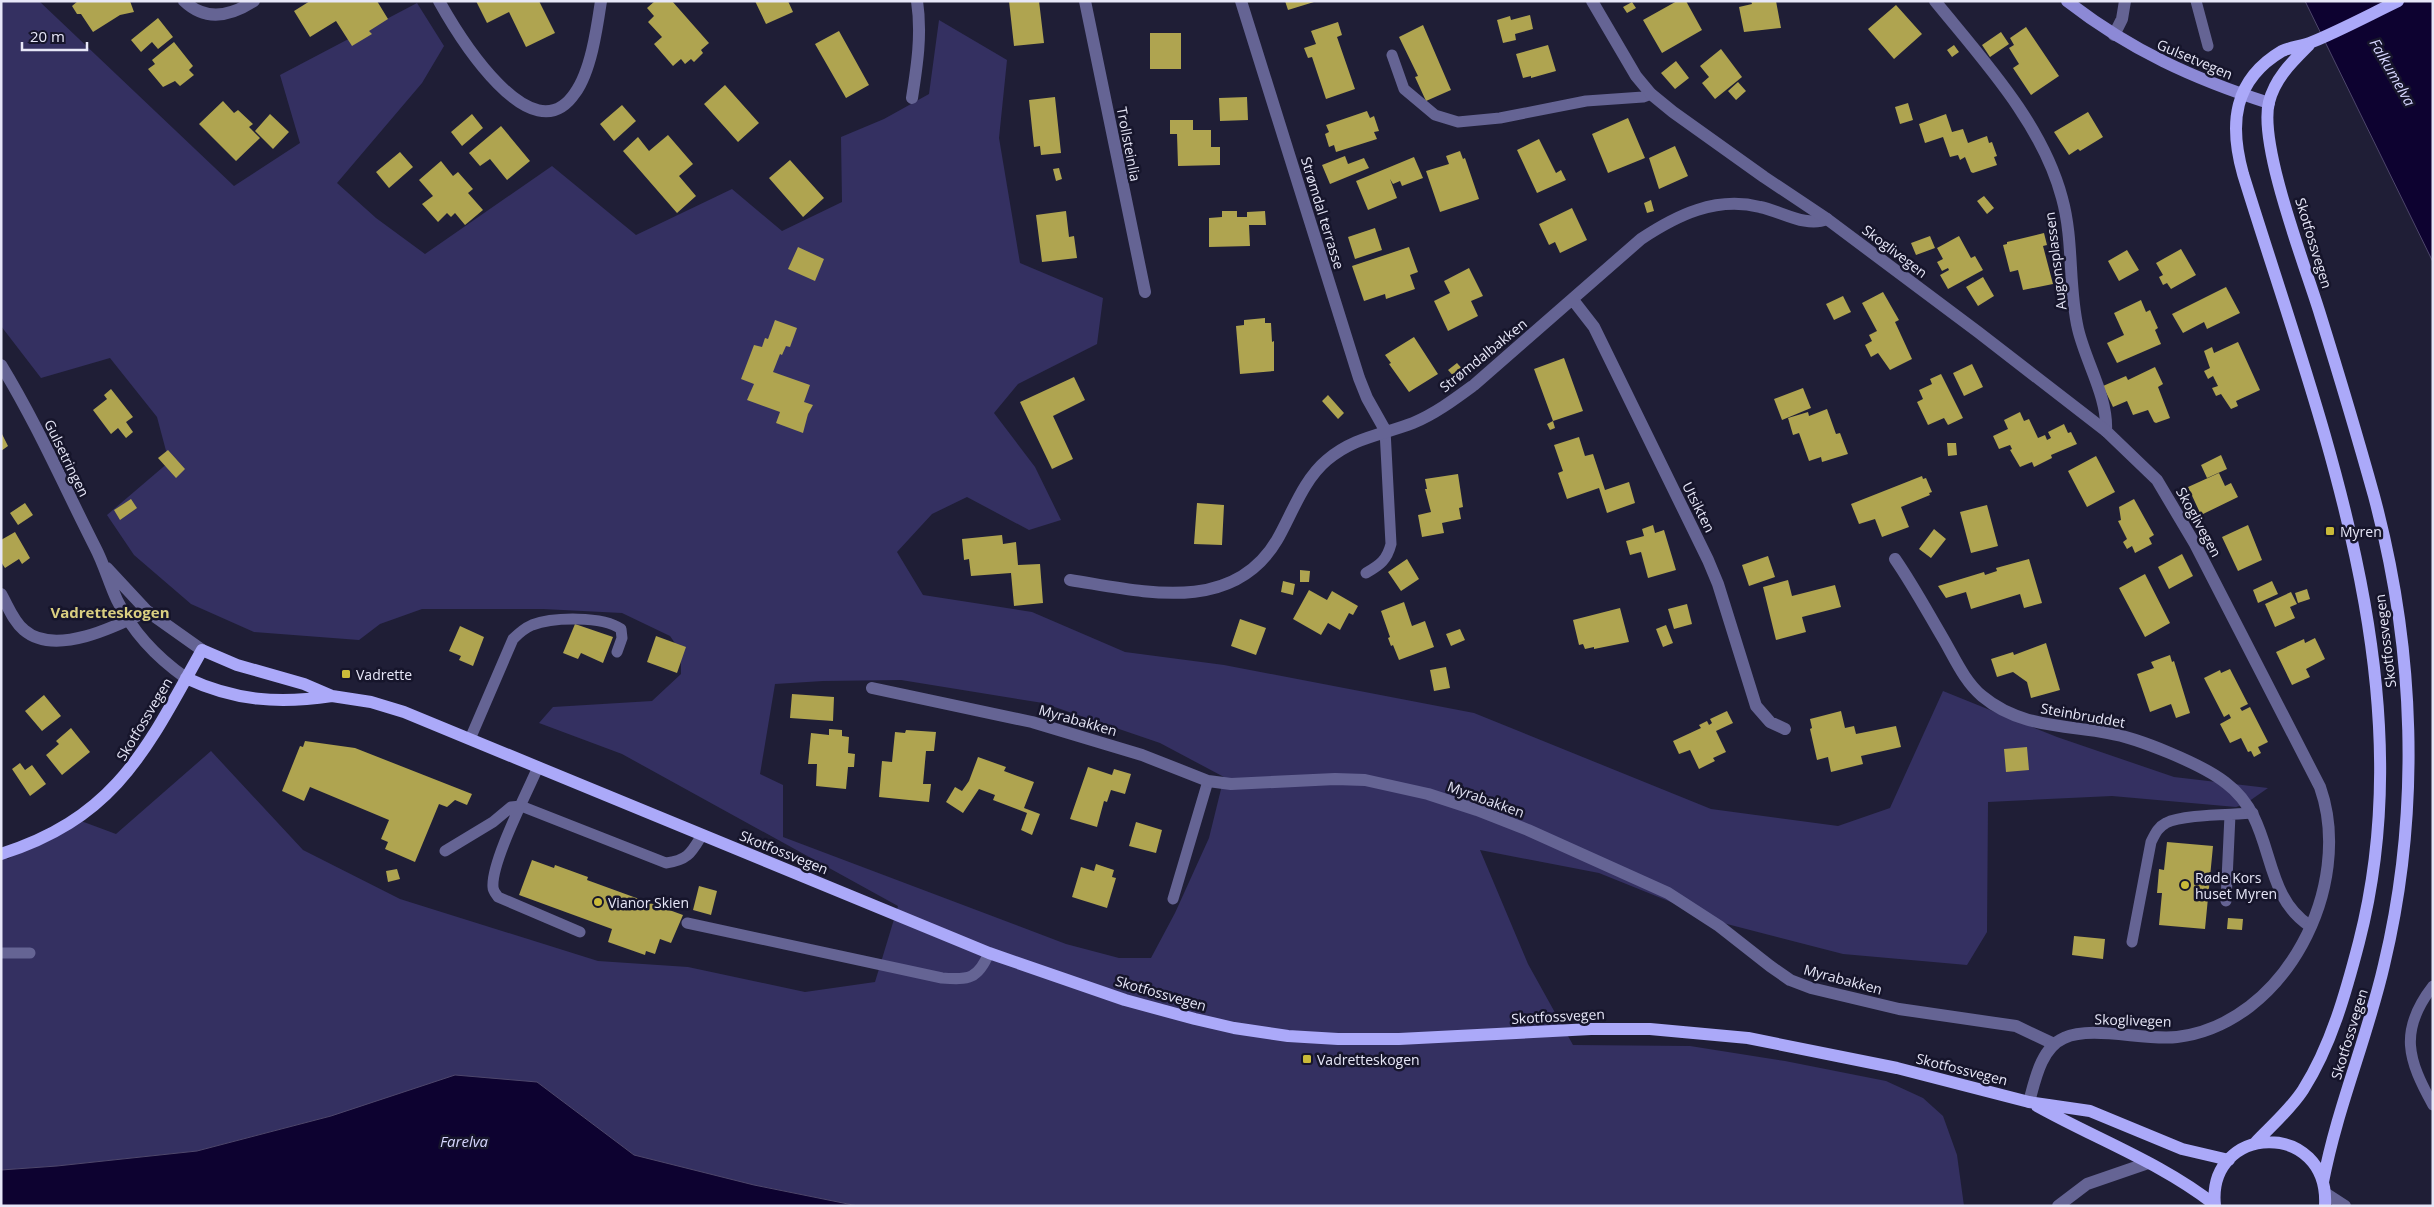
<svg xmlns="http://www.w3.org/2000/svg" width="2434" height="1207" viewBox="0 0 2434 1207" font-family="'Open Sans',sans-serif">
	<rect width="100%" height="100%" fill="#1f1e36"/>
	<path fill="#343061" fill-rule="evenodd" d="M1 1H39L234 186 300 143 280 75 417 3 444 46 422 83 337 183 376 218 425 254 552 166 636 235 732 189 782 231 842 202 841 137 884 119 929 94 939 20 1007 60 999 138 1020 263 1103 298 1097 344 1018 384 994 413 1035 467 1061 520 1029 530 967 497 932 514 897 552 923 595 1032 612 1125 652 1224 665 1474 713 1711 809 1838 826 1890 808 1943 691 2057 737 2174 777 2268 788 2245 804 2236 807 2112 796 1988 802 1987 932 1967 965 1843 954 1723 923 1599 873 1480 850 1528 964 1573 1045 1690 1046 1785 1061 1886 1081 1923 1098 1943 1116 1957 1155 1964 1206H858L754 1185 634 1155 537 1082 331 1116 197 1151 57 1166 1 1170V855L8 859 73 818 116 834 211 751 303 850 400 899 598 961 688 967 805 992 875 982 898 906 622 754 539 723 553 707 652 701 681 674V652L670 636 622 613 543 609H422L380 624 359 640 254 632 191 604 134 555 107 515 169 462 157 417 110 358 41 378 1 326ZM901 680 1043 703 1160 743 1224 777 1209 838 1175 913 1151 958H1119L1066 944 783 837V785L760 774 775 684 823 681Z"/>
	<path fill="#0d0230" stroke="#4e476c" d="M2305 1H2433V262Z
		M455 1075 537 1082 634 1155 754 1185 858 1206H1V1170L57 1166 197 1151 331 1116Z"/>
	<path fill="#afa450" d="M78 1H130L134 12 120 15 93 32 81 14H77L72 6Z
		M310 1H377L388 19 369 31 372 34 352 46 336 21 310 37 294 11Z
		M476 1H539L555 33 526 47 509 12 487 23Z
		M655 1H672L709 43 701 50 703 53 694 62 691 59 685 64 681 59 673 66 654 44 662 37 648 22 654 16 647 8Z
		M755 1H788L793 12 766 24Z
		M1009 1H1039L1044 43 1014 46Z
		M1285 1H1314V2L1288 10Z
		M1677 1H1686L1702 30 1662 53 1643 20Z
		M1751 1H1776L1781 28 1744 32 1739 7 1752 4Z
		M1632 2 1636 8 1627 13 1623 7Z
		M1896 5 1922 34 1894 59 1868 29Z
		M1530 15 1533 29 1515 34 1516 40 1503 43 1497 20 1510 16 1511 20Z
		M158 18 173 37 158 49 152 42 141 52 131 40Z
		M1338 22 1342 35 1337 37 1355 89 1326 99 1312 57 1308 58 1304 48 1316 44 1311 31Z
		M1423 25 1451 90 1426 101 1415 77 1418 76 1399 37Z
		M2026 27 2059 76 2031 95 2013 68 2019 64 2009 48 2014 45 2010 38Z
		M839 31 869 85 846 98 815 44Z
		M2001 32 2009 44 1990 57 1982 45Z
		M1150 33H1181V69H1150Z
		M174 42 193 66 189 70 194 75 180 86 175 81 163 87 148 69 155 64 152 60Z
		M1548 45 1556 71 1531 78V76L1523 78 1516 54Z
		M1954 45 1959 52 1952 57 1947 50Z
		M1721 49 1742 77 1715 99 1702 83 1709 77 1700 66Z
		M1676 61 1689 78 1675 89 1661 73Z
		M1738 82 1746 91 1736 100 1728 91Z
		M725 85 759 123 738 142 704 104Z
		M1055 97 1061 153 1041 155 1040 146 1034 147 1029 100Z
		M1247 97 1248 120 1220 121 1219 98Z
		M223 101 234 113 238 110 253 124 249 127 260 138 236 161 199 124Z
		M1908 103 1913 120 1900 124 1895 107Z
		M622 105 636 121 614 141 600 124Z
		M1367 111 1370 118 1374 116 1379 131 1374 132 1377 139 1336 152 1334 145 1329 147 1325 134 1329 132 1326 125Z
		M2088 112 2103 137 2080 151 2078 149 2069 155 2054 132Z
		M270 114 289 132 273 149 255 131Z
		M472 114 483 128 462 146 451 132Z
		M1946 114 1952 132 1963 129 1968 143 1987 136 1989 143 1992 142 1997 156 1994 157 1997 165 1973 173 1971 172 1965 157 1960 160 1958 155 1950 157 1943 137 1925 143 1919 124Z
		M1628 118 1645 158 1608 173 1592 134Z
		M1170 120H1193V130H1211V147H1220V165L1178 166 1177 134H1170Z
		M501 126 530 161 507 180 490 159 480 166 469 153Z
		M668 135 693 164 679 176 696 196 677 213 623 151 638 137 649 151Z
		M1539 139 1556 173 1561 170 1566 180 1537 193 1517 150Z
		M1675 146 1688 176 1659 189 1649 158Z
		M1460 151 1463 159 1465 158 1479 199 1440 212 1426 171 1449 164 1446 156Z
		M400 152 413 167 389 188 376 172Z
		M1345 156 1348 164 1364 158 1369 168 1330 184 1322 165Z
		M1414 157 1423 178 1402 186 1400 181 1393 184 1390 179 1397 198 1368 210 1356 181Z
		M790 160 824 198 803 217 769 178Z
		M441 161 453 176 458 172 473 189 468 193 483 210 465 225 455 213 451 217 447 213 438 222 422 204 433 196 419 180Z
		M1059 168 1062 179 1056 181 1053 169Z
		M1984 196 1994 208 1987 214 1977 201Z
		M1651 200 1654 211 1647 213 1644 203Z
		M1572 208 1587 240 1560 253 1555 242 1549 245 1539 224Z
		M1066 211 1069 237 1074 236 1077 258 1042 262 1036 215Z
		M1222 211H1237V217H1247V212L1265 211 1266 225H1249L1250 246 1209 247V218L1222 217Z
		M1375 228 1382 250 1355 259 1348 237Z
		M2044 233 2047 245 2043 246 2053 284 2023 290 2018 270 2010 272 2003 245 2007 244V242Z
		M1930 236 1935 248 1916 255 1911 243Z
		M1959 236 1971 258 1975 256 1983 270 1948 289 1940 275 1949 270 1948 268 1942 271 1937 262 1943 259 1937 248Z
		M798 247 824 259 815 281 788 269Z
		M1409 247 1418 272 1410 275 1415 289 1386 299 1385 294 1364 301 1352 266Z
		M2181 249 2196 275 2171 289 2167 283 2163 285 2159 277 2163 275 2156 263Z
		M2127 250 2139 270 2119 281 2108 261Z
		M1469 268 1483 296 1471 301 1478 316 1448 331 1434 301 1450 293 1444 281Z
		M1983 277 1994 296 1978 306 1966 287Z
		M2226 287 2240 313 2207 329 2204 322 2183 333 2172 314Z
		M1883 292 1899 320 1895 322 1912 359 1890 370 1878 353 1871 357 1865 345 1872 341 1869 335 1877 331 1862 303Z
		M1843 296 1851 312 1834 320 1826 304Z
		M2141 300 2146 312 2150 310 2158 328 2155 330 2161 344 2117 363 2107 343 2124 335 2114 313Z
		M1265 318V323H1271L1272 342 1274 341V371L1240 374 1236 326 1244 325V320Z
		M775 320 797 328 790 347 786 346 782 355 780 354 773 372 810 385 804 402 813 405 808 414 803 433 776 423 780 412 747 400 754 384 741 379 754 345 762 347 765 338 768 339Z
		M1414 337 1438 374 1409 392 1389 364 1391 363 1385 355Z
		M2238 342 2260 390 2236 401 2238 406 2231 409 2221 394 2216 396 2212 388 2218 386 2213 376 2208 379 2204 371 2210 368 2204 351 2212 347 2214 353Z
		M1564 358 1583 411 1553 421 1534 369Z
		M1457 363 1465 372 1457 380 1448 370Z
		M1972 364 1983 387 1964 396 1953 373Z
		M2155 367 2163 384 2158 387 2170 418 2156 423 2154 422 2148 410 2133 415 2127 401 2113 407 2103 386 2126 376 2128 380Z
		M1941 374 1963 418 1948 425 1944 418 1928 425 1917 402 1923 399 1919 390 1932 384 1930 379Z
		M1074 377 1085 400 1053 416 1073 459 1052 469 1020 402Z
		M1803 388 1811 408 1782 420 1774 399Z
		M111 389 133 417 126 422 133 432 126 438 118 428 111 434 93 410 107 399 104 395Z
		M1328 395 1344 413 1338 419 1322 401Z
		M1827 409 1836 434 1840 433 1848 454 1822 462 1821 457 1809 461 1799 433 1793 435 1788 418 1808 412 1809 416Z
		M2020 412 2024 421 2029 419 2038 438 2045 435 2047 440 2051 438 2048 432 2064 424 2068 433 2071 432 2077 444 2051 455 2052 458 2034 467 2032 462 2020 467 2010 450 2012 449 2010 445 1999 449 1993 436 2008 429 2004 420Z
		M1553 421 1555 428 1550 430 1547 424Z
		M1 432 8 446 1 451Z
		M1579 437 1585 456 1593 454 1605 490 1629 482 1635 503 1607 513 1599 488 1567 499 1558 473 1563 471 1554 445Z
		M1947 443H1956L1957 455 1948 456Z
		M168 450 185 469 176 478 158 458Z
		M2221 455 2227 469 2207 478 2201 465Z
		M2096 456 2115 492 2087 507 2068 471Z
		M2219 473 2225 486 2231 483 2238 497 2201 515 2188 487Z
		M1458 474 1463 507 1459 508 1461 519 1442 523 1444 533 1422 537 1418 515 1431 512 1425 489H1427L1425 479Z
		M1922 476 1923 479 1926 478 1932 492 1929 493 1930 495 1901 507 1909 527 1882 537 1875 519 1859 524 1851 504Z
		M131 499 137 508 120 520 114 510Z
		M2134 499 2154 535 2149 538 2152 544 2135 553 2132 546 2127 549 2123 542 2127 539 2118 521 2121 520 2119 507Z
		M25 503 33 515 18 525 10 513Z
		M1197 503 1224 505 1222 545 1194 544Z
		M1987 505 1998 546 1971 553 1960 512Z
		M1653 525 1655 533 1664 530 1676 570 1648 578 1641 552 1630 555 1626 541 1644 536 1642 529Z
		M2248 525 2262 560 2238 571 2222 537Z
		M1934 529 1946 539 1931 558 1919 549Z
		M15 532 30 558 22 564 19 559 5 568 1 562V540Z
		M1002 535 1003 544 1016 542 1018 565 1040 564 1043 603 1014 606 1011 573 971 576 969 559 964 560 962 539Z
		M2182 554 2193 576 2169 589 2158 567Z
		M1768 556 1775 577 1749 586 1742 565Z
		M1407 559 1419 579 1401 591 1388 572Z
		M2029 559 2042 603 2024 608 2020 594 1971 609 1966 592 1946 598 1938 586 1984 572 1985 575 1997 571 1996 568Z
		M1300 570 1310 571 1309 582H1300Z
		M2145 574 2170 623 2145 637 2119 588Z
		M1788 580 1792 596 1835 585 1841 607 1802 617 1806 632 1776 640 1763 587Z
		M1283 581 1295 584 1293 595 1281 592Z
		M2272 581 2278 594 2258 603 2253 590Z
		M2307 589 2310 599 2298 603 2295 593Z
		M1309 590 1327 600 1332 591 1358 606 1353 615 1349 613 1340 630 1328 623 1321 635 1293 619Z
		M2291 592 2297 604 2290 607 2295 618 2275 627 2265 604Z
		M1404 602 1412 626 1425 621 1434 647 1399 660 1393 645 1391 646 1388 638 1390 637 1381 611Z
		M1687 604 1692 624 1674 629 1668 609Z
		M1620 608 1629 642 1594 649V647L1585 649 1583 644 1579 645 1573 620Z
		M1240 619 1266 628 1256 655 1231 646Z
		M575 624 613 637 603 663 581 653 578 659 563 653Z
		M1666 625 1673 643 1663 647 1656 629Z
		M460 626 484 637 473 666 459 660 461 656 449 651Z
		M1460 629 1465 640 1451 646 1446 634Z
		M656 636 686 647 677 673 647 662Z
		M2315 638 2325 659 2306 669 2310 677 2292 685 2276 652 2304 639 2305 643Z
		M2046 643 2060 690 2031 698 2027 682 2013 672 1997 677 1991 659 2013 652 2014 655Z
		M2170 655 2172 662 2174 661 2190 713 2176 718 2171 704 2150 712 2137 674 2154 668 2151 662Z
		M1446 667 1450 688 1434 691 1430 670Z
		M2230 669 2248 704 2240 708 2242 711 2250 707 2268 742 2258 747 2261 753 2254 757 2251 751 2248 752 2241 738 2230 743 2220 724 2231 718 2229 714 2224 717 2204 678 2220 670 2221 673Z
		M792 694 834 697 833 721 790 718Z
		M44 695 61 716 42 731 25 711Z
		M1727 711 1733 723 1716 731 1726 752 1713 758 1715 761 1699 769 1690 750 1679 754 1673 741 1701 728 1699 725 1707 721 1709 725 1712 723 1710 719Z
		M1841 711 1845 728 1854 726 1856 734 1896 726 1901 747 1861 756 1863 764 1831 772 1828 757 1817 760 1810 729 1812 728 1810 719Z
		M71 728 90 752 62 775 46 755 59 744 56 741Z
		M829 729 842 730V736L849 737 848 753 855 754 854 767H848L846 789 816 786 817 764H808L811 733 829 735Z
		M906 730 936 732 934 751H926L923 784H931L929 802 879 797 882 761 892 762 895 732 905 733Z
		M305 741 355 748 472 794 467 805 455 800 447 807 439 804 415 862 385 849 388 842 381 839 389 820 310 787 304 801 282 791 300 746 303 747Z
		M2027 747 2029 770 2006 772 2004 749Z
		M978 757 1006 767 1004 771 1034 782 1024 808 1040 814 1032 835 1021 830 1027 813 993 800 995 795 979 789 963 813 946 802 955 787 962 791 969 781Z
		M20 763 25 770 32 765 46 784 30 796 12 769Z
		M1088 767 1112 775 1114 769 1131 774 1125 794 1111 790 1107 802 1104 801 1097 827 1070 819Z
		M1136 822 1162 830 1156 853 1129 846Z
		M2167 842 2213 846 2205 929 2159 925 2162 893H2157L2159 869 2164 870Z
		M532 860 554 868 555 865 588 877 587 880 683 915 671 943 660 939 655 954 646 951 645 955 608 942 612 929 519 895Z
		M1096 864 1114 870 1112 877 1116 878 1107 908 1072 897 1081 867 1094 871Z
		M397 869 400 879 388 882 386 871Z
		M699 886 717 891 711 915 693 910Z
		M2228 918 2243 919 2242 930 2227 929Z
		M2074 936 2105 939 2103 959 2072 955Z"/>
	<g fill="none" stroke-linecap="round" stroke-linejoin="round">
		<path stroke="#656494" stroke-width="11" d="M2196 1 2208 46
			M1392 55 1404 89 1435 115 1458 122 1500 118 1586 101 1643 97 1651 94
			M1366 573C1380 565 1387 560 1391 544L1385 430
			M470 739 513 639C519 633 525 628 532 625 553 617 603 616 621 629L622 638 617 652
			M538 767C527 793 491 862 493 887 493 891 496 894 498 897L580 932
			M445 851 493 822 511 807 521 806 666 863C688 860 691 853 702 835
			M1173 899 1208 781
			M2226 901 2230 815
			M687 923 942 978C969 980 978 979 989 953
			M2132 942 2151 842C2155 834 2158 827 2166 823 2183 814 2232 815 2253 813
			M1 953H30
			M2433 986C2398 1031 2408 1060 2433 1105"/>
		<path stroke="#656494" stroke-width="12" d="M184 1C206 22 231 16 254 1
			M439 1C458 35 532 157 575 93 591 71 597 28 601 1
			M1085 1 1145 292
			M1241 1 1359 378 1367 398 1385 430
			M1935 1C1983 60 2042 123 2062 198 2074 241 2068 286 2078 329 2086 363 2108 397 2106 431
			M2114 35 2122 19 2125 1
			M912 98C917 66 922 34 917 1
			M1573 300 1594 327 1708 560 1718 584 1756 706 1770 722 1785 729
			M1895 559C1913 585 1928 613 1944 640 1955 659 1965 682 1982 696 2019 727 2063 725 2108 733 2138 738 2202 764 2226 783 2278 822 2258 892 2310 926
			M1070 580C1141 591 1232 616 1277 540 1292 514 1303 480 1327 460 1354 437 1382 435 1413 423 1435 414 1455 399 1474 385L1641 239C1677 215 1716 196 1760 207 1781 211 1806 228 1827 219
			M1 594C8 606 13 621 24 630 55 657 117 626 147 611
			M872 688 1032 722 1142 755 1208 781 1231 784 1335 779 1365 780 1428 794 1477 810 1528 830 1668 893 1719 926 1770 966 1790 980 1811 988 1899 1009 2016 1026 2054 1044
			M2325 1193 2345 1206
			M2058 1206 2087 1184 2148 1163"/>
		<path stroke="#656494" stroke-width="12" d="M1592 1 1636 76 1651 94 1673 112 1764 177 1827 219 1978 332 2106 431 2157 480 2195 544 2320 787C2355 886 2285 1024 2177 1037 2144 1041 2092 1025 2064 1038 2041 1048 2035 1080 2029 1102
			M1 365C37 424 64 486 95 547 104 564 109 583 117 600 133 633 156 657 186 678
			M107 568 147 611 202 650"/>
		<path stroke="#8c89d6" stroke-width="12" d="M2067 1C2130 50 2194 79 2269 103"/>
		<path stroke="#aba9f9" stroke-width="12" d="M2309 45C2292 62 2275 78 2269 102 2258 145 2306 268 2320 314 2339 375 2357 435 2374 496 2415 649 2421 811 2384 965 2367 1039 2337 1108 2323 1182
			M186 678C235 701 279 704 332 696
			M1 854C117 817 147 748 202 650L237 665 304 684 332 696 371 702 404 712 989 953 1125 1000 1195 1019 1234 1028 1288 1036 1338 1039H1399L1591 1029H1650L1748 1038 1897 1068 2029 1102 2090 1111 2182 1149 2229 1160
			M2037 1106C2096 1139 2162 1163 2215 1205
			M2255 1143C2271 1126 2290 1110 2303 1090 2331 1046 2346 992 2359 942 2426 682 2319 420 2243 174 2229 124 2233 80 2282 51 2291 47 2302 46 2312 42 2341 30 2369 15 2398 1
			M2215 1206C2206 1123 2330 1119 2325 1206"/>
	</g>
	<g fill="#caba39" stroke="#16152b" stroke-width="2">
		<rect x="2325" y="526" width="10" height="10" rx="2.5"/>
		<rect x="341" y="669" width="10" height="10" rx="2.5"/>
		<circle cx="2185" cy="885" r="5"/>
		<circle cx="598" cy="902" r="5"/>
		<rect x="1302" y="1054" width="10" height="10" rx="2.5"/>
	</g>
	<g text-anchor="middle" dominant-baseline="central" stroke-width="5" stroke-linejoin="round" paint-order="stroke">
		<g font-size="14" fill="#e7e7f8" stroke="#16152b">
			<text transform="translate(2195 59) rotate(23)">Gulsetvegen</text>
			<text transform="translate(1129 144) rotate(79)">Trollsteinlia</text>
			<text transform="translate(1323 213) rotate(73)">Strømdal terrasse</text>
			<text transform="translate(2314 243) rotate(73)">Skotfossvegen</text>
			<text transform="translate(1895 251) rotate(37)">Skoglivegen</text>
			<text transform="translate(2055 261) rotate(-97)">Augonsplassen</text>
			<text transform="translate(1483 355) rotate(-39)">Strømdalbakken</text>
			<text transform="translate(67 458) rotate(64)">Gulsetringen</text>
			<text transform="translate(1699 507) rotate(63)">Utsikten</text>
			<text transform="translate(2199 522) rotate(61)">Skoglivegen</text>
			<text transform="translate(2385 641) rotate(-97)">Skotfossvegen</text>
			<text transform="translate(2083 715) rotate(10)">Steinbruddet</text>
			<text transform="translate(144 719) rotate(-59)">Skotfossvegen</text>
			<text transform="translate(1078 720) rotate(16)">Myrabakken</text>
			<text transform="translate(1486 799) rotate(20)">Myrabakken</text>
			<text transform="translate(784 852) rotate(22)">Skotfossvegen</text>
			<text transform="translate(1843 979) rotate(15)">Myrabakken</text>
			<text transform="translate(1161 993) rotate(16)">Skotfossvegen</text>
			<text transform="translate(1558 1016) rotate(-3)">Skotfossvegen</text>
			<text transform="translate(2133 1020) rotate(2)">Skoglivegen</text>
			<text transform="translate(2349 1034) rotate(-73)">Skotfossvegen</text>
			<text transform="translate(1962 1069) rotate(14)">Skotfossvegen</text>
		</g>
		<g font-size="14" fill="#e7e7f8" stroke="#16152b" text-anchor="start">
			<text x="2340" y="531">Myren</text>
			<text x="356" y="674">Vadrette</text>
			<text x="2195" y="877">Røde Kors<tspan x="2195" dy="16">huset Myren</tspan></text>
			<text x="608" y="902">Vianor Skien</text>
			<text x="1317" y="1059">Vadretteskogen</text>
		</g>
		<g font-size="15" font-style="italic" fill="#d6d6fe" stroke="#16152b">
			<text transform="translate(2393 72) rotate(60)">Falkumelva</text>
			<text x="464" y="1141">Farelva</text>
		</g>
		<g font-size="15" font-weight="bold" fill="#dacf81" stroke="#16152b">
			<text x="110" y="612">Vadretteskogen</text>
		</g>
	</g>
	<rect width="2434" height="1207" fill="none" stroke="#e7e7f8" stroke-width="5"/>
	<path d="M22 42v8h65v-8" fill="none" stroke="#e7e7f8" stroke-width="2.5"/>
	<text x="30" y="42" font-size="15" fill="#e7e7f8" stroke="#16152b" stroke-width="4" paint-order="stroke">20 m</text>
</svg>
